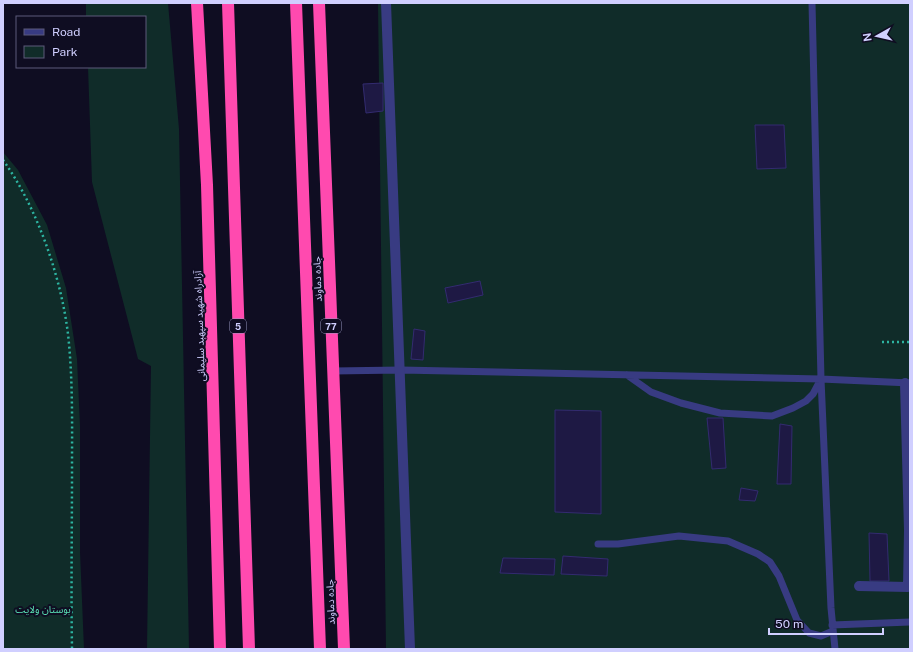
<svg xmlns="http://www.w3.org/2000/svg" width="913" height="652" viewBox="0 0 913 652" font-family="'Public Sans','Noto Sans Arabic',sans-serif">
	<rect width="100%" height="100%" fill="#0f0d22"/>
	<path fill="#102c29" d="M86 3H168L179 129 189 649H147L151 366 138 359 92 182 88 67H145V17H86Z
		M378 3H910V649H386Z
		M3 152 18 170 47 225 66 288 77 359 80 426V552L84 649H3Z"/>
	<path fill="#1e1944" stroke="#332b70" d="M383 83V111L366 113 363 84Z
		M755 125H784L786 168 757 169Z
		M480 281 483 295 448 303 445 288Z
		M414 329 425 331 423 360 411 359Z
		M555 410 601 411V514L555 512Z
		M707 418H723L726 468 712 469Z
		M780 424 792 426 791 484H777Z
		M741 488 758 491 755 501 739 500Z
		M869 533 887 534 889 581H870Z
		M563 556 608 559 607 576 561 574Z
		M503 558 555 559 554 575 500 573Z"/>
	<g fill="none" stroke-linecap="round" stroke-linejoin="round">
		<path stroke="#2db5a2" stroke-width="2.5" stroke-dasharray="2 3" stroke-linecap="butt" d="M3 160C37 207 61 277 68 334 73 380 72 425 72 470 72 530 71 589 72 649
			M882 342H910"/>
		<path stroke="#383b82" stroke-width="7" d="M812 3 821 379 831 608 835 649
			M333 371 401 370 821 379 910 383
			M627 375 651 392 681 403 720 413 772 416 793 408 806 401 813 394 821 379
			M598 544H618L679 536 728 541 758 554 770 562 779 576 797 620 809 633 821 636 833 631
			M832 625 910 622"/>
		<path stroke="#383b82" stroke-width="10" d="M386 3 410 649
			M859 586 908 587 909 530 905 383"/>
		<path stroke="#ff4aaf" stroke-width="12" d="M197 3 207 185 220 649
			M228 3 249 649
			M296 3 320 649
			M319 3 344 649"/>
	</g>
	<g text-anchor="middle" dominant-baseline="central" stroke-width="4" stroke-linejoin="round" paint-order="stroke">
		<g fill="#0f0d22" stroke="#9695bd" stroke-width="1">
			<rect x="230" y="319" width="16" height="14" rx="3"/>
			<rect x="321" y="319" width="20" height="14" rx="3"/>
		</g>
		<g font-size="9" font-weight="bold" fill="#d0cfff">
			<text x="238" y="326">5</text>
			<text x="331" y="326">77</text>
		</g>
		<g font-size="10" fill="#d0cfff" stroke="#0f0d22">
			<text transform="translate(317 279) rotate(-92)">جاده دماوند</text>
			<text transform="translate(199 326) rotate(-92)">آزادراه شهید سپهبد سلیمانی</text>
			<text transform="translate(330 602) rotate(-92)">جاده دماوند</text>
		</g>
		<g font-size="10" fill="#59e0b4" stroke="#0f0d22">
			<text x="43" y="609">بوستان ولایت</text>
		</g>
	</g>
	<rect width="913" height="652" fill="none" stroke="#d0cfff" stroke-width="8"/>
	<rect x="16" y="16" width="130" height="52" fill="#0f0d22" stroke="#5c5b7a"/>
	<rect x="24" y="29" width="20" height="6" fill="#383b82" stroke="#5c5b7a"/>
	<text x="52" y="36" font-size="12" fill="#d0cfff">Road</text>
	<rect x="24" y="46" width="20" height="12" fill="#102c29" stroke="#5c5b7a"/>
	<text x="52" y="56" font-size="12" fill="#d0cfff">Park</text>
	<g transform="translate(877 36) rotate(262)" stroke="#0f0d22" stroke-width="3" paint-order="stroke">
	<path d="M0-3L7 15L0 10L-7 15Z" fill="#d0cfff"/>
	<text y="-6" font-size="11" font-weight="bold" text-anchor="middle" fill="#d0cfff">N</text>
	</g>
	<path d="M769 628v6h114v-6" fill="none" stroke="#d0cfff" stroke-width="2"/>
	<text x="775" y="628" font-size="12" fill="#d0cfff" stroke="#0f0d22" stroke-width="3" paint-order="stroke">50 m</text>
</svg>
